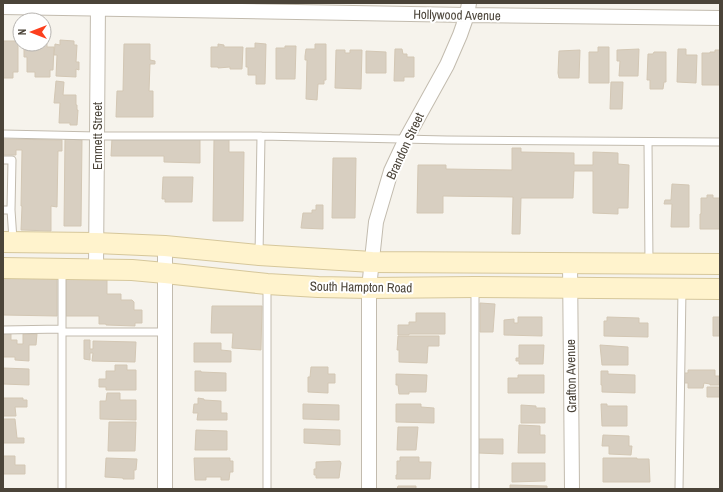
<svg xmlns="http://www.w3.org/2000/svg" width="723" height="492" viewBox="0 0 723 492" font-family="'Archivo Narrow',sans-serif">
	<rect width="100%" height="100%" fill="#f6f3ec"/>
	<path fill="#d8cfc1" stroke="#d3c7b4" d="M44 40 47 41V47H54L53 70H50V77H35V72H27V57H24V45L44 44Z
		M60 40 74 41V45H77L76 62H79V70L76 69V77L56 76 57 55H54L55 44 60 45Z
		M3 41H18V72H13V78H3Z
		M255 43 266 44 265 84H256V75H248V67H246V48H255Z
		M124 44H150V60L155 61V64H150L149 91H153V117H116L117 91H123Z
		M218 44 224 45V47H243L242 69H230V67L218 68V67H211V47H218Z
		M315 44H326V80H324V84H318L317 100 306 99 307 60H305V56L306 49H315Z
		M285 46H296L295 79H276V48H285Z
		M598 47H609V83H589V52H598Z
		M395 49H402L403 54H407V57H414V77H404V81H394Z
		M639 49 638 76H619L620 61H617V50Z
		M678 49H686V55H697L696 83 677 82Z
		M336 50H345V53H350V50H362L361 89 335 88Z
		M580 50 579 78H559L558 73 559 51Z
		M715 50H720V85H702V53H710V52H715Z
		M366 51 386 52V73H366Z
		M654 52H666V82H664L663 89H650V80H647L648 54H653Z
		M56 81 64 82 63 95H76V105H77V110H78L77 125H70V123H59L60 103H54Z
		M611 82H623L622 109H610Z
		M112 138 200 139V163L164 162V156H111Z
		M3 139 62 140V151H58L57 207 51 206V231L21 230 22 206H21L22 150H16V155H3Z
		M65 139 82 140 81 226H64Z
		M214 139H229V152H244L243 221H213Z
		M512 148H521V152L574 153V165H593V152L618 153V164L629 165 628 208H618V214L593 213V171H574L573 198H521L520 234H512L513 197 443 196V213H417L418 165H446V169L512 170Z
		M333 158H356L355 218H332Z
		M163 177H193L192 202H165V199H162Z
		M672 184 689 185V227H671L672 204H664L665 200H671Z
		M707 195H713V198H720V229H700V214H701V198H707Z
		M316 205H323V229L301 228 303 213H312V210H316Z
		M3 278H57V316L3 315Z
		M66 279H107V294H121V300H132L134 302V310H142V323H135V326L106 325V324H99V316H66Z
		M480 303 495 304 493 332H480Z
		M212 306H262L261 350 232 348 233 333H211Z
		M416 313H445V334H409V335H398V325H409V322H416Z
		M518 317H542V336L504 335V320L514 319V323H518Z
		M607 317 639 318V323H648V337L604 336V321H607Z
		M713 317H720V336H713Z
		M3 332H11V340H17V344H23V334H37L36 345H29V361L15 360V357H3Z
		M398 336H439V346H428L427 363 399 362V350H397Z
		M84 340H90V349H93V341L136 342 135 362 92 361 93 353H90V360L84 359Z
		M194 343H221V350L231 351V362H194Z
		M519 345H544L543 364H519V361H516V358H519Z
		M600 345 628 347V365H602Z
		M115 365H127V370H136V390H106V387H99V379H106V371H115Z
		M311 367H328V374H335V383H328V393L308 392V377H310Z
		M3 368 29 369V385L3 384Z
		M688 370H715V376H720L719 385H710V384L704 383 703 388H688V383H684V373H688Z
		M195 371H201V372L226 373V391H195Z
		M601 371H608V374L635 375V393L602 392V385H601Z
		M396 374 427 375 426 392H409V394H399L398 385H396Z
		M518 375H544V393H508V378H518Z
		M707 387H720V397H707Z
		M107 393H120V400H136V420L100 419V401H106Z
		M3 398H23V400H27V407H15L16 416H3Z
		M198 398 204 399V400L221 401V413H227V420H197L198 413H193L194 404H198Z
		M303 404 339 405V420L303 419Z
		M396 404H421V407L434 408V423L396 422Z
		M601 404H607V406H627V426H602Z
		M521 405 536 406V408H545V423H521Z
		M3 419H15L17 438H24V443H3Z
		M109 422H136L135 451H108Z
		M519 425 540 426V435H545V453H518Z
		M398 427H418L416 450H397Z
		M304 429 340 430V445L304 443Z
		M196 430 227 431V450H195Z
		M603 435 629 436V446H632L631 455 609 454V446H602Z
		M478 439H503V454L478 453Z
		M3 456H15V465H25V474H3Z
		M400 457H419V462H431L430 479H396V475H397V461H400Z
		M106 458 137 459 136 470H134V479H123V478L105 477Z
		M194 458H230V461H233V472H230L229 480H221V477H206V480H195Z
		M603 458H637V459H649L650 482H603Z
		M340 461 341 463 339 478H316V475H314V469H316V462Z
		M512 463H545V481L512 482Z
		M510 485 547 486V489H510Z
		M398 486H416V489H397Z"/>
	<g fill="none" stroke-linecap="round" stroke-linejoin="round">
		<g stroke="#c2bbae" stroke-width="9">
			<path id="service" d="M3 134 97 136H261L447 140 720 142
				M648 142 649 263
				M3 160H12L11 210
				M3 210H11L13 240
				M259 255 261 136
				M62 269V489
				M267 286V489
				M3 330 62 329
				M62 332H165
				M475 489V289
				M679 489 682 289"/>
		</g>
		<g stroke="#c2bbae" stroke-width="16">
			<path id="minor" d="M3 7 467 15 720 18
				M165 246V489
				M570 262 572 489
				M96 269 98 3
				M369 489V288L376 222 391 171 406 139 447 65 460 35 467 15 469 3"/>
		</g>
		<g stroke="#d6c79b" stroke-width="22">
			<path id="secondary" d="M3 242 96 243 165 246 259 255 372 262 720 264
				M3 268 132 270 165 273 267 284 318 287 369 288 475 287 720 289"/>
		</g>
		<use href="#service" stroke="#fff" stroke-width="7"/>
		<use href="#minor" stroke="#fff" stroke-width="14"/>
		<use href="#secondary" stroke="#fff3cd" stroke-width="20"/>
	</g>
	<g text-anchor="middle" dominant-baseline="central" stroke-width="4" stroke-linejoin="round" paint-order="stroke">
		<g font-size="13" fill="#4b4439" stroke="#fff">
			<text transform="translate(457 15) rotate(1)">Hollywood Avenue</text>
			<text transform="translate(97 136) rotate(-90)">Emmett Street</text>
			<text transform="translate(405 146) rotate(-65)">Brandon Street</text>
			<text transform="translate(361 287) rotate(1)">South Hampton Road</text>
			<text transform="translate(571 376) rotate(-91)">Grafton Avenue</text>
		</g>
	</g>
	<rect width="723" height="492" fill="none" stroke="#4b4439" stroke-width="8"/>
	<g transform="translate(32 32) rotate(270)"><circle r="19" fill="#ffffff" stroke="#b7b4b0"/>
	<path d="M0-3L7 15L0 10L-7 15Z" fill="#fc3f1d"/>
	<text y="-6" font-size="11" font-weight="bold" text-anchor="middle" fill="#4b4439">N</text>
	</g>
</svg>
